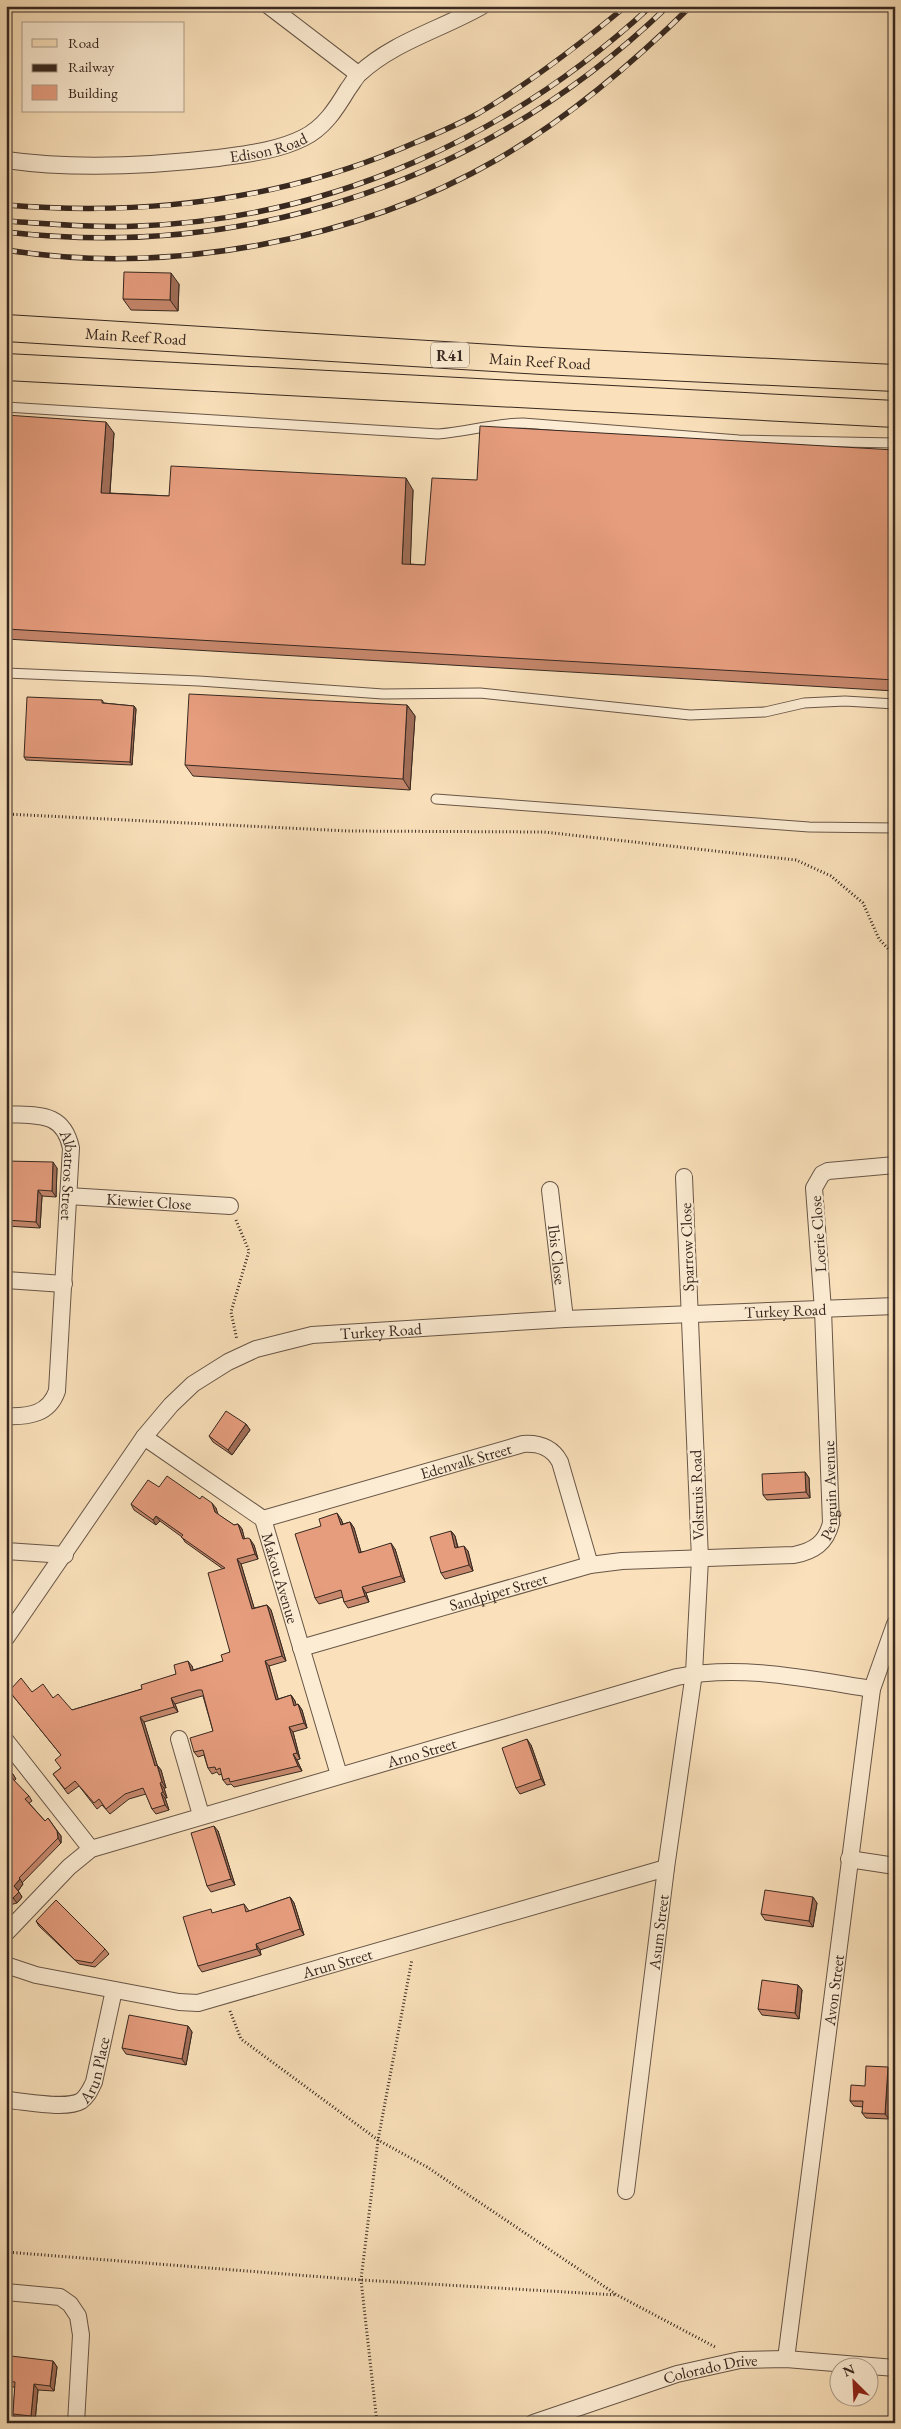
<svg xmlns="http://www.w3.org/2000/svg" width="901" height="2429" viewBox="0 0 901 2429" font-family="'EB Garamond',serif">
	<rect width="100%" height="100%" fill="#fae1bb"/>
	<filter id="stains"><feTurbulence type="fractalNoise" baseFrequency=".004" numOctaves="4"/><feColorMatrix values="0 0 0 0 .2 0 0 0 0 .09 0 0 0 0 .02 0 0 0 .5 -.17"/></filter>
	<radialGradient id="worn" r=".72"><stop offset=".6" stop-color="#630" stop-opacity="0"/><stop offset="1" stop-color="#630" stop-opacity=".3"/></radialGradient>
	<g fill="none" stroke-linecap="round" stroke-linejoin="round">
		<g stroke="#685647" stroke-width="11">
			<path id="service" d="M6 407 438 434C467 432 494 423 523 423L739 440 895 443
				M6 673 199 681 383 694 480 693 690 715 765 712 804 703 845 701 895 704
				M436 799 809 827 895 828"/>
		</g>
		<g stroke="#685647" stroke-width="18">
			<g id="minor">
				<path d="M269 6 358 74"/>
				<path id="s1" d="M6 160C76 170 149 166 218 158 246 154 277 151 303 138 324 128 336 109 348 89 352 84 355 78 359 74 393 42 442 29 482 6"/>
				<path id="s2" d="M6 1114C38 1116 63 1111 71 1148L57 1391C49 1414 29 1417 6 1416"/>
				<path id="s3" d="M550 1190 565 1319"/>
				<path id="s4" d="M68 1196 230 1206"/>
				<path d="M6 1280 64 1284"/>
				<path id="s5" d="M144 1437 263 1519 339 1775"/>
				<path id="s6" d="M263 1519 523 1444C539 1443 552 1447 560 1462L590 1565"/>
				<path d="M6 1551 65 1555"/>
				<path id="s7" d="M6 1638 144 1437 171 1405 193 1384 228 1362 256 1349 312 1335 565 1319 895 1306"/>
				<path id="s8" d="M301 1648 590 1565 622 1561 794 1555C814 1551 826 1543 831 1523L823 1310 814 1188 822 1174 828 1171 895 1165"/>
				<path d="M179 1739 201 1815"/>
				<path d="M6 1741 91 1849"/>
				<path d="M849 1859 895 1866"/>
				<path id="s9" d="M6 1933 69 1867 91 1849 677 1677C741 1664 808 1679 872 1689"/>
				<path id="s10" d="M6 1965 36 1975 179 2002 198 2003 666 1868"/>
				<path id="s11" d="M6 2100C24 2101 66 2110 81 2101 88 2096 90 2090 94 2082L114 1990"/>
				<path id="s12" d="M626 2191 666 1868 694 1673 700 1559 684 1177"/>
				<path d="M6 2292 60 2297 70 2304 78 2316 81 2335 76 2423"/>
				<path id="s13" d="M786 2359 872 1689 895 1624"/>
				<path id="s14" d="M533 2423 677 2374 740 2360 786 2359 895 2368"/>
			</g>
		</g>
		<g stroke="#372820" stroke-width="28">
			<g id="primary">
				<path id="s15" d="M6 328 542 361 895 378"/>
				<path d="M6 367 895 414"/>
			</g>
		</g>
		<path stroke="#372820" stroke-width="3" stroke-dasharray="1 2.5" stroke-linecap="butt" d="M6 814 348 831 544 832 796 860 831 876 863 903 879 939 895 956
			M236 1220 249 1251 231 1312 237 1340
			M230 2011 241 2039 378 2140 427 2167 617 2295 717 2348
			M6 2252 361 2280 617 2295
			M377 2423 361 2280 378 2140 412 1959"/>
		<use href="#service" stroke="#fcecd3" stroke-width="9"/>
		<use href="#minor" stroke="#fcecd3" stroke-width="16"/>
		<use href="#primary" stroke="#fae1bb" stroke-width="26"/>
		<g stroke="#372820" stroke-width="5.5">
			<path id="rail" d="M6 205C142 216 273 202 400 149 426 138 454 127 479 113 531 82 579 45 626 6
				M6 221C50 224 94 228 138 226 331 219 511 136 651 6
				M6 232C253 261 490 178 668 6
				M6 250C168 276 356 241 498 159 570 117 632 64 691 6"/>
		</g>
		<use href="#rail" stroke="#fcecd3" stroke-width="4" stroke-dasharray="11" stroke-linecap="butt"/>
	</g>
	<path fill="#c6876c" stroke="#372820" d="M179 284 178 311 131 310 123 299Z
		M6 415 114 433 110 493 169 496 413 490 410 564 425 565 477 480 895 450V691L6 639Z
		M102 700 104 703 134 706 136 709 132 765 26 760 24 757Z
		M407 705 415 716 410 790 193 776 185 765Z
		M6 1161 57 1168 56 1197 42 1196 40 1228 6 1226Z
		M246 1424 250 1430 232 1455 213 1442 209 1436Z
		M805 1472 809 1478 810 1498 767 1500 763 1495Z
		M159 1487 200 1499 216 1508 217 1514 234 1525 238 1524 242 1529 244 1538 254 1545 258 1559 241 1564 254 1608 267 1605 271 1610 286 1661 269 1666 278 1699 291 1695 295 1701 296 1705 298 1704 302 1710 307 1728 293 1732 300 1759 297 1760 302 1771 234 1787 231 1784 227 1785 223 1780 222 1774 219 1775 217 1772 212 1774 208 1768 204 1755 198 1757 194 1752 213 1731 203 1696H202L175 1704 178 1712 144 1722 157 1765 161 1770 166 1788H164L167 1798H165L169 1810 156 1814 152 1809 146 1794 129 1799 110 1814 102 1805 97 1809 79 1786 68 1794 53 1774 61 1768V1755L9 1691 32 1692 53 1698 72 1710 142 1689 176 1674 192 1666 193 1670 223 1661 230 1652 223 1569 185 1542 182 1537 160 1521 156 1525 134 1510 131 1504Z
		M341 1519 343 1524 350 1522 354 1528 361 1552 395 1549 405 1582 366 1593 369 1602 348 1608 344 1602 343 1597 319 1604 315 1598Z
		M451 1531 455 1536 458 1547 468 1551 473 1571 445 1579 441 1573Z
		M531 1745 545 1785 520 1794 516 1788Z
		M6 1768 16 1779 14 1781 29 1796 32 1801 29 1803 45 1821 48 1818 61 1836V1843L22 1883 23 1884 18 1891 22 1897 17 1903 6 1906Z
		M218 1831 235 1885 211 1892 207 1886Z
		M290 1897 294 1903 304 1935 260 1950 261 1955 202 1972 198 1966 214 1913 244 1904 249 1911Z
		M817 1903 813 1927 765 1920 761 1914Z
		M36 1921 105 1949 109 1954 95 1967 79 1964 39 1926Z
		M798 1985 802 1990 799 2019 762 2015 758 2009Z
		M188 2026 192 2032 186 2065 126 2054 122 2048Z
		M892 2073 889 2119 866 2118 862 2113 863 2107 854 2106 850 2101Z
		M53 2361 57 2367 54 2391 38 2390 35 2421 17 2420 13 2414 15 2387H12L8 2381Z"/>
	<path fill="#a16e58" stroke="#372820" d="M171 273 179 284 178 311 170 300Z
		M106 422 114 433 109 504 101 493Z
		M406 478 413 490 410 575 402 564Z
		M407 705 415 716 410 790 403 779Z
		M134 706 136 709 132 765 130 762Z
		M53 1162 57 1168 56 1197 52 1191Z
		M38 1190 42 1196 40 1228 36 1222Z
		M246 1424 250 1430 232 1455 228 1450Z
		M805 1472 809 1478 810 1498 806 1492Z
		M212 1503 216 1508 219 1517 215 1512Z
		M337 1513 341 1519 345 1530 341 1525Z
		M156 1516 160 1521 156 1525 153 1520Z
		M350 1522 354 1528 363 1559 359 1553Z
		M238 1524 242 1529 246 1544 243 1539Z
		M451 1531 455 1536 459 1554 455 1548Z
		M250 1539 254 1545 258 1559 255 1554Z
		M391 1543 395 1549 405 1582 401 1576Z
		M464 1546 468 1551 473 1571 469 1565Z
		M237 1559 241 1564 256 1614 252 1609Z
		M362 1587 366 1593 369 1602 365 1596Z
		M267 1605 271 1610 286 1661 282 1656Z
		M188 1661 192 1666 195 1676 191 1671Z
		M265 1661 269 1666 280 1705 276 1700Z
		M291 1695 295 1701 298 1711 294 1706Z
		M171 1698 175 1704 178 1712 174 1707Z
		M298 1704 302 1710 307 1728 304 1723Z
		M140 1717 144 1722 159 1771 155 1766Z
		M289 1727 293 1732 300 1759 297 1753Z
		M527 1739 531 1745 545 1785 541 1779Z
		M293 1754 297 1760 302 1771 298 1766Z
		M157 1765 161 1770 166 1788 162 1782Z
		M13 1774 16 1779 14 1781 10 1776Z
		M160 1783 164 1788 167 1798 163 1792Z
		M161 1793 165 1798 169 1810 165 1805Z
		M214 1826 218 1831 235 1885 231 1879Z
		M57 1831 61 1836V1843L58 1838Z
		M20 1879 23 1884 18 1891 14 1886Z
		M19 1892 22 1897 17 1903 13 1898Z
		M290 1897 294 1903 304 1935 300 1929Z
		M813 1897 817 1903 813 1927 809 1921Z
		M256 1944 260 1950 261 1955 257 1949Z
		M798 1985 802 1990 799 2019 795 2013Z
		M188 2026 192 2032 186 2065 182 2059Z
		M888 2067 892 2073 889 2119 885 2114Z
		M53 2361 57 2367 54 2391 50 2386Z
		M34 2384 38 2390 35 2421 31 2416Z"/>
	<path fill="#e69d7e" stroke="#372820" d="M124 272 171 273 170 300 123 299Z
		M6 415 106 422 101 493 169 496 171 466 406 478 402 564 425 565 432 478 477 480 480 426 895 450V680L6 629Z
		M189 694 407 705 403 779 185 765Z
		M27 697 102 700V703L134 706 130 762 24 757Z
		M6 1161 53 1162 52 1191 38 1190 36 1222 6 1220Z
		M226 1411 246 1424 228 1450 209 1436Z
		M805 1472 806 1492 763 1495 762 1474Z
		M167 1476 200 1499 202 1496 212 1503 215 1512 234 1525 238 1524 243 1539 248 1538 250 1539 255 1554 237 1559 252 1609 267 1605 282 1656 265 1661 276 1700 291 1695 294 1706 298 1704 304 1723 289 1727 297 1753 293 1754 298 1766 230 1782 229 1778 223 1780 220 1768 216 1770 215 1767 208 1768 203 1750 194 1752 190 1738 213 1731 202 1690H198L171 1698 174 1707 140 1717 155 1766 157 1765 162 1782 160 1783 163 1792 161 1793 165 1805 152 1809 143 1788 125 1794 106 1809 99 1799 94 1803 75 1781 65 1789 53 1774 61 1768 55 1760 61 1755 9 1691 21 1678 32 1692 43 1684 53 1698 58 1694 72 1710 142 1689 141 1685 176 1674 174 1665 188 1661 191 1671 223 1661 221 1655 230 1652 208 1573 225 1568 181 1537 183 1535 156 1516 153 1520 131 1504 148 1480 159 1487Z
		M337 1513 341 1525 350 1522 359 1553 391 1543 401 1576 362 1587 365 1596 344 1602 341 1590 315 1598 295 1534 321 1526 319 1519Z
		M451 1531 455 1548 464 1546 469 1565 441 1573 430 1537Z
		M527 1739 541 1779 516 1788 502 1748Z
		M6 1768 13 1774 10 1776 29 1796 25 1799 45 1821 48 1818 57 1831 58 1838 19 1878 20 1879 14 1886 19 1892 13 1898 6 1900Z
		M214 1826 231 1879 207 1886 191 1833Z
		M765 1890 813 1897 809 1921 761 1914Z
		M290 1897 300 1929 256 1944 257 1949 198 1966 183 1917 211 1909 212 1913 244 1904 246 1912Z
		M56 1900 105 1949 92 1963 75 1960 36 1921Z
		M762 1980 798 1985 795 2013 758 2009Z
		M129 2015 188 2026 182 2059 122 2048Z
		M866 2066 888 2067 885 2114 862 2113 863 2101H850L851 2085 865 2086Z
		M11 2356 53 2361 50 2386 34 2384 31 2416 13 2414 15 2382 8 2381Z"/>
	<g text-anchor="middle" dominant-baseline="central" stroke-width="5" stroke-linejoin="round" paint-order="stroke">
		<rect fill="#fcecd3" stroke="#726356" stroke-width="1" x="431" y="342.5" width="38" height="25" rx="4"/>
		<g font-size="15" font-weight="bold" fill="#372820">
			<text x="450" y="355">R41</text>
		</g>
		<g font-size="16" fill="#372820" stroke="#fcecd3">
			<text stroke="none"><textPath href="#s1" startOffset="264">Edison Road</textPath></text>
			<text stroke="none"><textPath href="#s15" startOffset="130">Main Reef Road</textPath></text>
			<text stroke="none"><textPath href="#s15" startOffset="535">Main Reef Road</textPath></text>
			<text stroke="none"><textPath href="#s2" startOffset="109">Albatros Street</textPath></text>
			<text stroke="none"><textPath href="#s4" startOffset="81">Kiewiet Close</textPath></text>
			<text transform="translate(818 1234) rotate(-94)">Loerie Close</text>
			<text transform="translate(687 1247) rotate(-92)">Sparrow Close</text>
			<text stroke="none"><textPath href="#s3" startOffset="65">Ibis Close</textPath></text>
			<text stroke="none"><textPath href="#s7" startOffset="920">Turkey Road</textPath></text>
			<text stroke="none"><textPath href="#s7" startOffset="515">Turkey Road</textPath></text>
			<text stroke="none"><textPath href="#s6" startOffset="211">Edenvalk Street</textPath></text>
			<text stroke="none"><textPath href="#s8" startOffset="590">Penguin Avenue</textPath></text>
			<text transform="translate(697 1495) rotate(-92)">Volstruis Road</text>
			<text stroke="none"><textPath href="#s5" startOffset="206">Makou Avenue</textPath></text>
			<text stroke="none"><textPath href="#s8" startOffset="205">Sandpiper Street</textPath></text>
			<text stroke="none"><textPath href="#s9" startOffset="464">Arno Street</textPath></text>
			<text stroke="none"><textPath href="#s12" startOffset="261">Asum Street</textPath></text>
			<text stroke="none"><textPath href="#s10" startOffset="341">Arun Street</textPath></text>
			<text stroke="none"><textPath href="#s13" startOffset="372">Avon Street</textPath></text>
			<text stroke="none"><textPath href="#s11" startOffset="111">Arun Place</textPath></text>
			<text stroke="none"><textPath href="#s14" startOffset="186">Colorado Drive</textPath></text>
		</g>
	</g>
	<rect width="901" height="2429" fill="none" stroke="#fae1bb" stroke-width="25"/>
	<rect x="8" y="8" width="886" height="2414" fill="none" stroke="#372820" stroke-width="2.5"/>
	<rect x="12" y="12" width="876" height="2404" fill="none" stroke="#372820"/>
	<rect x="22" y="22" width="162" height="90" fill="#fcecd3" stroke="#ad9e8b"/>
	<rect x="32" y="39" width="25" height="8" fill="#fae1bb" stroke="#ad9e8b"/>
	<text x="68" y="48" font-size="15" fill="#372820">Road</text>
	<rect x="32" y="64" width="25" height="8" fill="#372820" stroke="#ad9e8b"/>
	<text x="68" y="72" font-size="15" fill="#372820">Railway</text>
	<rect x="32" y="85" width="25" height="15" fill="#e69d7e" stroke="#ad9e8b"/>
	<text x="68" y="98" font-size="15" fill="#372820">Building</text>
	<g transform="translate(854 2382) rotate(336)"><circle r="24" fill="#fcecd3" stroke="#ad9e8b"/>
	<path d="M0-4L9 19L0 12L-9 19Z" fill="#8f2418"/>
	<text y="-8" font-size="14" font-weight="bold" text-anchor="middle" fill="#372820">N</text>
	</g>
	<rect width="100%" height="100%" filter="url(#stains)"/>
	<rect width="100%" height="100%" fill="url(#worn)"/>
</svg>
